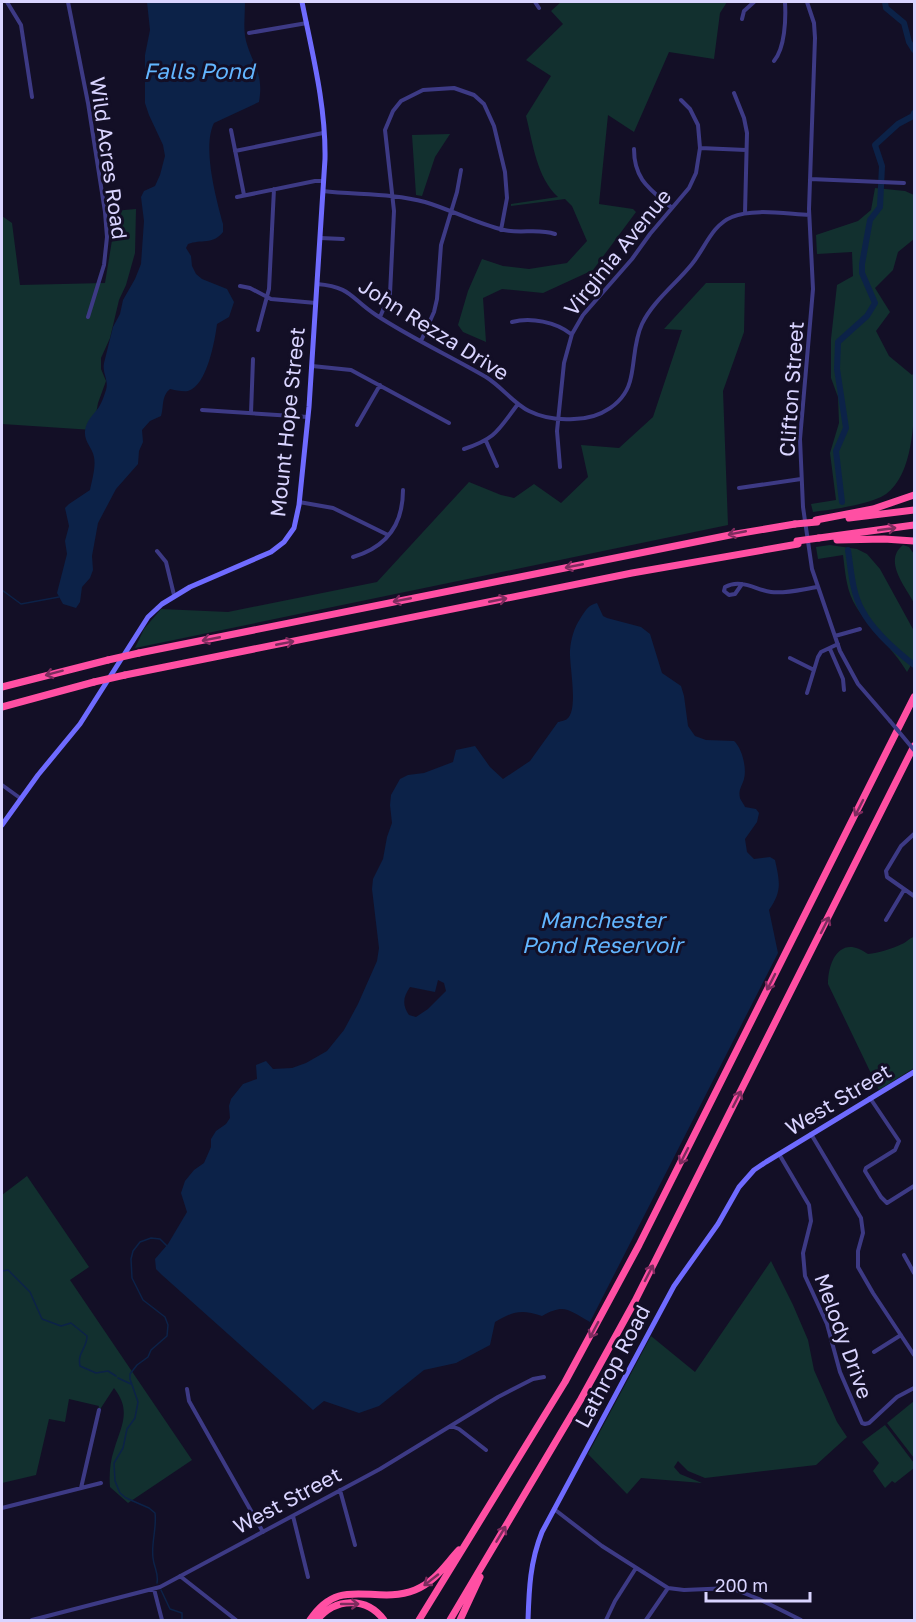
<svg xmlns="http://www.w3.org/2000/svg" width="916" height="1622" viewBox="0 0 916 1622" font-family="'Golos Text',sans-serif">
	<rect width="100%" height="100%" fill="#130f26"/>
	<path fill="#12302f" d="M561 2H727L720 13 714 59 669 52 634 132 608 115 599 204 633 209 636 212 593 270 543 293 502 289 483 298 486 342 463 332 458 325 468 291 482 259 503 266 529 269 567 263 587 241 572 206 565 199 511 206V204L558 197C537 178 533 144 526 116L551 76 526 60 563 24 551 11Z
		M450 134 435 157 422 196 416 195 412 135Z
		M875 188 905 191 914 195V239L898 252 893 270 875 288 890 312 876 331 889 356 912 375 914 373C915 411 916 479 881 497 860 506 835 509 813 512L811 504 836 500 830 453 839 423 838 397 831 378V339L837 285 853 276 852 252 817 254 816 235 858 221 871 210Z
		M136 209 135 253 126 285 119 300 110 338 101 358V369L106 381 98 403 93 430 2 424V216L12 223 20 285 105 283 115 222 113 211Z
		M706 283H745L744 332 723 391 728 525 135 648 144 629 161 609 228 612 377 582 469 482 501 495 514 498 534 484 561 503 588 477 581 445 619 448 653 417 682 330 664 329Z
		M830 545 857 549 867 554 880 569 914 631V660L907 672C892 646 867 628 853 601 846 587 845 570 843 555L818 559 816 547Z
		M903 545 909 547 914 554V603C905 586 883 561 903 545Z
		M914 937V1068L879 1090 828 984C828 960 841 934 868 954 878 953 892 949 902 944 907 942 909 938 914 937Z
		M27 1176 89 1267 70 1280 192 1460 128 1503 110 1487C109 1476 110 1461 114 1450 121 1426 132 1411 114 1388L97 1414 99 1406 69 1399 65 1422 49 1419 36 1475 2 1483V1195Z
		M771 1261 793 1305 808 1340 814 1370 837 1422 847 1437 816 1465 705 1478 688 1471 678 1461 674 1467 680 1474 702 1483 641 1478 627 1494 588 1454 651 1336 695 1372Z
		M914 1401V1458L887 1423Z
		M885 1425 914 1463V1468L895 1483 892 1481 885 1488 873 1471 879 1463 862 1442Z"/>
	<path fill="#0c2248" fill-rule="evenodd" d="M147 2H245C245 15 243 28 246 41 253 66 264 73 259 102L214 123C202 147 216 198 223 224V232C213 245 201 239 188 244L186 248 191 256 192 266 196 274 202 279 227 289 234 302 229 317 217 324C215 340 207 386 188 391 183 392 175 390 170 389 161 396 164 407 161 416L150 421 142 430 143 442 139 451 138 464 116 489 98 523 92 556 93 570 90 578 82 587 80 602 76 608 63 604 57 593 67 554 65 541 69 526 65 508 69 504 90 490C92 480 96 467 94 457 92 447 84 442 85 431 86 421 93 415 99 407 102 402 104 396 106 390 109 380 102 373 104 363L113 327 120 314 123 300 135 279 141 264 144 221 141 197 144 191 155 186 160 175 165 156 163 145 149 115 145 103V55L150 30Z
		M597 603 603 616 607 618 641 627 650 634 662 673 681 686 684 696 688 726 695 736 706 740 734 741C742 748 747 768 744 779 742 786 738 790 740 798 740 799 745 806 745 807L756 809 759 813 757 822 745 839 747 852 754 859 770 857 775 860C780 883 782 891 769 910L778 953 590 1322C568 1310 565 1303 542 1316 521 1309 514 1311 495 1322L490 1345 456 1363 424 1370 379 1406 359 1413 324 1401 313 1410 162 1275 156 1269 155 1259 168 1244 187 1212 181 1193 185 1181 194 1170 204 1163 211 1147V1139L216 1131 226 1124 230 1118 229 1106 231 1099 243 1084 257 1079 256 1065 266 1061 273 1069 292 1068 306 1063 327 1051 344 1030 358 1004 377 961 379 948 372 889 373 879 383 859 387 837 392 823 390 805 391 795 400 779 408 775 424 773 453 762 456 750 475 746 490 767 503 779 530 761 558 722C559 722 566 720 567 719 579 710 569 665 570 650 571 639 574 628 580 619 585 611 588 605 597 603ZM438 980 444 983 446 991 428 1009 416 1017 409 1015C402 1005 403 997 410 987L435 992Z"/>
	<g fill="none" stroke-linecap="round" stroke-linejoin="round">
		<path stroke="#0c2248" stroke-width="1.5" d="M2 590 21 604 59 597
			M2 1271 8 1270 30 1292 42 1319 61 1326 71 1323 87 1336C87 1349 77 1352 80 1366L96 1373 108 1371 116 1376
			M118 1378 131 1384
			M157 1583C159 1573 154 1568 153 1558 151 1543 157 1528 155 1513L149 1508 126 1498 120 1493 115 1481 114 1463 123 1448 127 1429 135 1418 138 1402 130 1379V1374L137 1365 148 1357 151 1350 167 1336 168 1325 165 1317 143 1300 132 1278 131 1259 133 1251 140 1242 151 1238 160 1239 167 1246
			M161 1590 170 1609 182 1613V1620"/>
		<path stroke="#0c2248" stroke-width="6" d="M885 2 886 8 904 23 909 42 914 50
			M842 502 836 451 846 428 837 369 838 342 867 316 875 303 862 273V264L870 220 880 207 882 166 875 145 898 124 913 116 914 113
			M848 550C851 569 852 592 862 610 873 631 896 651 914 665"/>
		<path stroke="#3d3a85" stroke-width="4" d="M7 2 21 25 32 97
			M68 2 88 103 105 212 107 237 104 265 88 317
			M535 2 539 8
			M807 2 814 23 815 38 809 209 813 289 800 439 803 507 812 569 840 651 858 684 890 721
			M742 19 744 11 754 2
			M249 33 307 23
			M774 61C785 48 786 19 785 2
			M734 93 744 118 747 133 745 213
			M231 130 244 195
			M700 148 746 150
			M634 149C634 180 650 189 672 208
			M235 151 323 133
			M810 179 904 183
			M323 191C356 195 392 193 425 202 452 210 477 224 504 230 521 234 538 228 555 234
			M237 197 315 181H323
			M320 238 343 239
			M317 284C352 287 350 298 376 315 411 338 450 356 486 377 502 387 513 403 529 411 543 418 559 420 574 419 599 419 626 404 631 377 635 359 634 341 642 324 653 301 676 284 692 264 705 248 712 225 732 217 752 208 787 214 809 215
			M240 286 250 288 271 299 316 303
			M380 317 390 294 394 211 385 130 393 111 401 101 423 90 454 88 474 95 484 104 494 126 505 172 507 198 501 230
			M512 322C531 317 556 322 571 334
			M258 330 269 289 274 189
			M421 341 434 312 437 299 441 245 457 192 461 170
			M312 366 351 370 449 423
			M202 410 308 417
			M251 413 253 359
			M357 425 380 385
			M486 441 497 466
			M464 449C497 438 498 430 518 404
			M560 467 557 431 564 363 572 334 583 315 632 259 650 234 689 188 696 173 700 148 698 125 690 109 681 100
			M739 488 801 479
			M299 502 333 508 388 535
			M157 551 166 562 174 595
			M353 557C387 547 403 524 403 490
			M742 584 735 594 729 595 724 591 725 587C741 578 756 590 771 592 786 594 803 589 818 587
			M835 636 860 629
			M830 649 843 679 844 690
			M790 658 814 670
			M807 693 818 657 821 652 838 644
			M2 785 20 798
			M914 834 901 846 886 871 887 877 914 896
			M886 920 904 890
			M870 1098 899 1141 895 1150 866 1168 865 1171 881 1197 887 1203 914 1186
			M811 1134 861 1218 863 1233 858 1251V1267L873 1293 914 1355
			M779 1154 809 1205 811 1221 803 1253 805 1276 827 1324 840 1372 862 1423 865 1424 869 1423 897 1397 914 1388
			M904 1255 914 1273
			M874 1352 901 1335
			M187 1389 189 1401 263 1532
			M451 1426 459 1429 486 1450
			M81 1488 99 1410
			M340 1490 355 1545
			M2 1508 101 1483
			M554 1509 602 1546 668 1588 684 1590 731 1588 759 1599 801 1620
			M293 1516 308 1577
			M180 1576 236 1620
			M154 1589 162 1620
			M32 1620 160 1587 380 1469 498 1397 533 1379 544 1377
			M606 1620 615 1601 636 1568
			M646 1620 668 1588"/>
		<path stroke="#6f6bff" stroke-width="5" d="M2 825 38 775 80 724 148 617 162 604 190 587 271 552 284 542 294 528 299 505 309 407 325 159C326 106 312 52 302 2
			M528 1620C529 1589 530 1562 542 1532L674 1286 718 1224 739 1187 754 1170 766 1162 914 1072"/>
		<path stroke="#ff4fa3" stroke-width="7" d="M849 518 914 510
			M816 520 873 509 914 495
			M819 538 914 525
			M837 540 884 539 914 541
			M139 653 730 535 795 524
			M125 675 632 573 798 544
			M2 687 108 660
			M2 707 94 682
			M310 1620C340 1574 374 1606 415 1590 435 1582 445 1565 459 1550
			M317 1620C335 1598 366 1596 384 1620
			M419 1620 565 1382 639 1245 914 697
			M450 1620 581 1399 635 1301 914 746
			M460 1620 480 1577"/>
		<path stroke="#3d3a85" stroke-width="4" d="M890 721 914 750"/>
		<path stroke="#ff4fa3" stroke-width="7" d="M795 524 817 522
			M797 541 819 538
			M108 660 139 653
			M94 682 125 675"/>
	</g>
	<defs><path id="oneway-shaft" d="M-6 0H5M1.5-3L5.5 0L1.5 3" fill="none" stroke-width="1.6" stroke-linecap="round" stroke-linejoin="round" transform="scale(1.5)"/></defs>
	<g stroke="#7d2c5e">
		<use href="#oneway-shaft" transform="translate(887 529) rotate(-8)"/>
		<use href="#oneway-shaft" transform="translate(737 533) rotate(169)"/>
		<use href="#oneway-shaft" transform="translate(574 566) rotate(169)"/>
		<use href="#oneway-shaft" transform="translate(402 600) rotate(169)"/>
		<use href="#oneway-shaft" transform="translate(498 600) rotate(-11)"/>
		<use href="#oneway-shaft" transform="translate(211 639) rotate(169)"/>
		<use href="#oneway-shaft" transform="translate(285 643) rotate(-11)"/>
		<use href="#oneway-shaft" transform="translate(54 673) rotate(165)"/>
		<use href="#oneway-shaft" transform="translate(859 808) rotate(117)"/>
		<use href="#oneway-shaft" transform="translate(825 925) rotate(-63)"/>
		<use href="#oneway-shaft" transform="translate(771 982) rotate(117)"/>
		<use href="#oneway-shaft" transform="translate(737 1099) rotate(-63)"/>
		<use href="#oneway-shaft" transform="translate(684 1156) rotate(117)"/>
		<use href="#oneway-shaft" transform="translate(649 1273) rotate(-63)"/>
		<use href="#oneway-shaft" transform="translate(594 1330) rotate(118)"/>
		<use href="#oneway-shaft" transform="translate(501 1534) rotate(-59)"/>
		<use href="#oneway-shaft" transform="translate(431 1580) rotate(142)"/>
		<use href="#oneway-shaft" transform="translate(350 1604)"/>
	</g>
	<g text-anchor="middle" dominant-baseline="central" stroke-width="6" stroke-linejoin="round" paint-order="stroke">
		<g font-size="21" fill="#d9d4ff" stroke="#130f26">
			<text transform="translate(109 158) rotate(82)">Wild Acres Road</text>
			<text transform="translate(617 252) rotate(-51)">Virginia Avenue</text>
			<text transform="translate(434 329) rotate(32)">John Rezza Drive</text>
			<text transform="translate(791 389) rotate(-86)">Clifton Street</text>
			<text transform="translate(287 422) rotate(-84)">Mount Hope Street</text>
			<text transform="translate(838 1099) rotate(-31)">West Street</text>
			<text transform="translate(844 1336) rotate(70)">Melody Drive</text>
			<text transform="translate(612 1366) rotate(-62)">Lathrop Road</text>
			<text transform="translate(287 1500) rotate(-28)">West Street</text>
		</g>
		<g font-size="22" font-style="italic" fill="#62b6ff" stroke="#130f26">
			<text x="199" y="70">Falls Pond</text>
			<text x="602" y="919">Manchester<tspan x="602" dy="25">Pond Reservoir</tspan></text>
		</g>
	</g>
	<rect width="916" height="1622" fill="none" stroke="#d9d4ff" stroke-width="6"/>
	<path d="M706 1592v9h104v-9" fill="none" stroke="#d9d4ff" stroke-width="3"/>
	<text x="715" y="1592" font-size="18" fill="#d9d4ff" stroke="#130f26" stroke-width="4.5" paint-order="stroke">200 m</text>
</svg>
